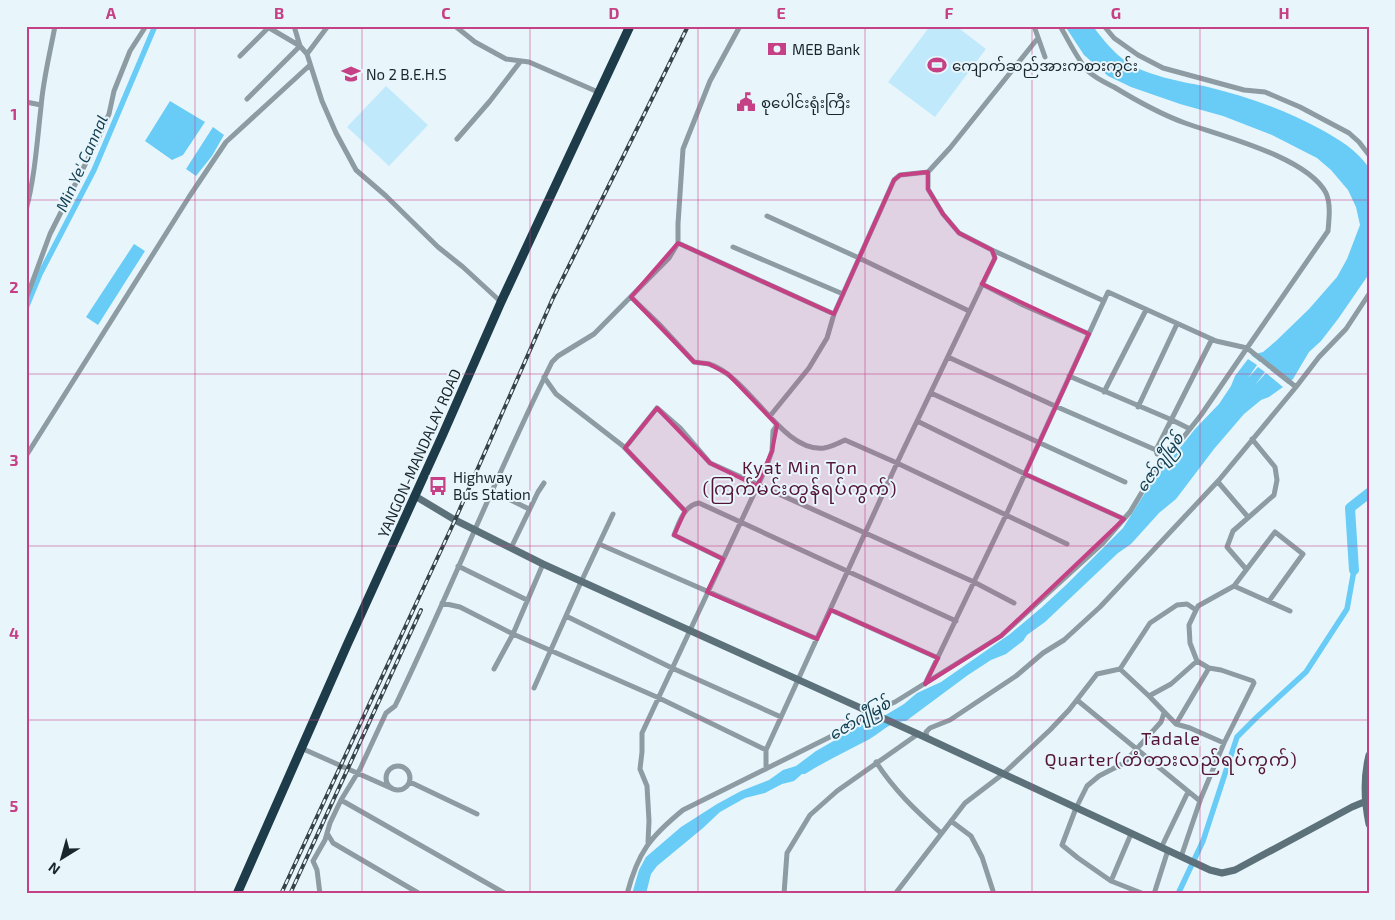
<svg xmlns="http://www.w3.org/2000/svg" width="1395" height="920" viewBox="0 0 1395 920" font-family="'Exo 2','Noto Sans Myanmar',sans-serif">
	<rect width="100%" height="100%" fill="#e8f6fc"/>
	<path fill="#c1e9fc" d="M930 26H956L986 49 935 117 888 82Z
		M386 86 428 125 389 166 347 127Z"/>
	<path fill="#68ccf6" d="M1065 26H1093C1102 39 1114 53 1127 62 1145 75 1182 82 1204 86 1245 96 1284 109 1322 130 1340 140 1357 150 1369 168V274L1338 319 1321 341 1309 352 1293 379 1288 384 1270 370 1272 367 1271 366 1269 369 1262 363 1264 360H1263L1260 362 1251 355 1263 352 1276 341 1309 309 1337 277 1347 259 1360 225 1356 207 1348 190 1331 170 1317 158 1272 135 1223 116 1180 104 1131 87 1108 76 1084 55Z
		M170 101 205 122 183 155 172 160 145 141Z
		M213 127 224 135 212 156 196 176 186 169Z
		M134 244 145 251 98 325 86 317Z
		M1248 359 1257 365 1248 378 1258 367 1265 372 1255 385 1266 373 1283 387 1269 397 1261 400 1244 414 1214 449 1176 499 1159 513 1131 544 1118 553 1045 622 1027 635 1023 641 1006 654 991 660 968 675 906 721C889 721 878 736 864 742 845 752 824 762 805 774H802L794 781 782 784 765 793 745 798 720 812 703 828 657 866 651 874 646 894H632L639 870 646 857 681 827 717 804 741 791 769 780 783 770 796 766 816 751 858 727 867 720 884 716 904 704 917 693 941 682 1010 634 1041 608 1066 585 1123 528 1148 488 1195 429 1219 404 1231 386 1235 376Z"/>
	<g fill="none" stroke-linecap="round" stroke-linejoin="round">
		<path stroke="#68ccf6" stroke-width="5.5" d="M26 308 40 274 94 170 155 26
			M1178 894 1203 841 1237 737 1257 717 1306 672 1347 609 1354 570"/>
		<path stroke="#68ccf6" stroke-width="10" d="M1354 570 1350 508 1369 493"/>
		<path stroke="#8d9ba2" stroke-width="5" d="M266 26 300 46 307 54 322 101 336 133 356 170 386 196 438 247 463 267 501 302
			M455 26 475 42 506 59 529 62 598 92
			M622 26 628 29
			M1034 26 1045 57
			M1104 26 1114 38 1138 55 1163 68 1244 90 1265 92 1300 107 1349 133 1359 142 1369 155
			M1038 38 950 148 928 172V189L943 214 959 233 992 250 1104 301
			M307 54 328 26
			M240 56 268 28
			M247 99 300 46 294 26
			M26 102 41 105
			M457 139 490 101 520 62
			M26 210C35 176 37 142 41 107 43 80 50 53 55 26
			M767 216 859 258 969 311
			M678 243 834 314
			M733 247 843 294
			M982 284 1023 305 1089 334
			M631 297 659 324 694 362C699 363 705 363 709 364 750 377 782 453 824 448 831 447 839 443 845 440L897 463 1067 544
			M26 299 50 234 98 139 109 114 114 91 130 51 146 26
			M948 357 1055 406 1156 450 1157 454
			M1069 376 1172 420 1190 429
			M544 377 556 394 623 446 685 511
			M1104 392 1146 310
			M931 393 1125 482
			M1138 407 1177 324
			M770 416 809 368 827 338 834 314 894 180 900 175 928 172
			M917 421 1025 474 1124 519
			M625 448 657 408 680 428 710 463 974 582 1014 603
			M1156 450 1212 339
			M26 456 189 197 226 142 310 65
			M1218 482 1248 517
			M492 491 529 509
			M599 544 817 639
			M511 548 538 492 544 483
			M723 559 674 535C679 523 684 505 699 503L956 621
			M458 566 527 600
			M1246 569 1227 547 1233 531 1274 495 1277 480 1275 467 1252 439
			M1234 586 1290 611
			M442 603 460 607 513 634 659 698 766 750
			M831 610 938 658
			M566 616 672 668 781 717
			M494 669 513 634 543 564
			M1120 669 1150 623 1177 605 1187 604 1196 610
			M925 684 1006 515 1108 292 1216 341 1247 348 1328 231C1329 219 1331 204 1326 193 1307 157 1222 136 1185 123 1160 114 1137 101 1114 87 1106 83 1095 78 1088 71 1077 59 1069 41 1060 26
			M534 688 581 582 613 514
			M1149 696 1171 684 1197 661
			M1077 700 1200 801
			M1176 724 1209 668
			M927 738 926 732 930 728 950 720 1016 676 1043 653 1064 640 1100 607 1219 480 1296 387
			M301 748 393 789
			M876 762C894 790 916 811 941 833
			M386 778a12 12 0 1 1 24 0a12 12 0 1 1-24 0Z
			M766 769V750L897 463 995 258 992 250
			M410 782 477 814
			M341 800 506 894
			M951 821 971 836 982 857 994 894
			M327 833 333 843 420 894
			M648 842 649 821 647 786 640 769 642 752V733L766 468 772 451 773 431 777 425
			M1161 848 1188 792
			M1181 857 1201 798 1224 743 1254 683 1253 681 1221 670 1209 668 1197 661 1190 643 1189 625 1198 606 1234 586 1275 532 1303 554 1269 601
			M1111 881 1131 834
			M320 894 317 870 313 861 325 840 330 823 341 800 360 769 386 713 395 706C450 592 496 475 552 362L558 356 594 334 669 258 678 243V224L683 149 710 81 740 26
			M627 894C638 852 650 837 683 810L856 724 864 716 865 710 883 707 895 702 1001 636 1102 544 1130 512 1148 482 1201 415 1247 348 1296 387 1319 357 1346 329 1369 294
			M784 894 787 853 810 815 837 791 918 734
			M895 894 965 803 1003 774 1050 730 1069 710 1097 674 1120 669 1149 696 1176 724 1190 728 1224 743
			M1144 894 1111 881 1078 858 1062 845 1076 808 1087 786 1099 776 1124 763 1161 722 1164 713
			M1154 894 1168 850"/>
		<path stroke="#5d717b" stroke-width="7" d="M415 496 455 520 543 564 918 734 1210 870 1222 873 1235 870 1352 807 1364 802
			M1369 755C1363 779 1364 800 1369 824"/>
		<path stroke="#1d3b48" stroke-width="9" d="M237 894 347 645 443 434 501 302 630 26"/>
		<g stroke="#354248" stroke-width="4">
			<path id="rail" d="M281 894 455 520 553 298 688 26
				M290 894 421 610"/>
		</g>
		<use href="#rail" stroke="#e8f6fc" stroke-width="2" stroke-dasharray="5.5" stroke-linecap="butt"/>
	</g>
	<path fill="#c54084" fill-opacity="0.2" stroke="#c54084" stroke-width="4" stroke-linejoin="round" d="M928 172V189L943 214 959 233 992 250 995 258 982 284 1089 334 1025 474 1124 519 1001 636 925 684 938 658 831 610 817 639 707 592 723 559 674 535 685 511 625 448 657 408 710 463 757 486 772 451 777 425 728 374 709 364 694 362 631 297 678 243 834 314 894 180 900 175Z"/>
	<path fill="none" stroke="#c54084" stroke-width="1" stroke-opacity="0.55" d="M195 26V894M362 26V894M530 26V894M698 26V894M865 26V894M1032 26V894M1200 26V894M26 200H1369M26 374H1369M26 546H1369M26 720H1369"/>
	<defs>
		<g id="bank-bare" transform="scale(1.5)"><path d="M-6-4H6V4H-6ZM0-2.3a2.3 2.3 0 1 0 0 4.6a2.3 2.3 0 1 0 0-4.6Z" fill="#c54084" stroke="#e8f6fc" stroke-width="2.5" paint-order="stroke"/></g>
		<g id="stadium-bare" transform="scale(1.5)"><path d="M0-5a6.5 5 0 1 0 0 10a6.5 5 0 1 0 0-10ZM-3.5-1.8h7v3.6h-7Z" fill="#c54084" stroke="#e8f6fc" stroke-width="2.5" paint-order="stroke"/></g>
		<g id="school-bare" transform="scale(1.5)"><path d="M0-5L7-2L0 1L-7-2ZM-4 1L0 2.5L4 1V4Q0 6-4 4Z" fill="#c54084" stroke="#e8f6fc" stroke-width="2.5" paint-order="stroke"/></g>
		<g id="civic-bare" transform="scale(1.5)"><path d="M-.6-6.5H3V-4.5H.6V-3L4-1V1h2V6H-6V1h2V-1L-.6-3ZM-1.2 2.5V6h2.4V2.5Z" fill="#c54084" stroke="#e8f6fc" stroke-width="2.5" paint-order="stroke"/></g>
		<g id="bus-bare" transform="scale(1.5)"><path d="M-5-6H5V4H4V6H2V4H-2V6H-4V4H-5ZM-3.5-4V0h7V-4ZM-3.5 1.2v1.5H-2V1.2ZM2 1.2v1.5H3.5V1.2Z" fill="#c54084" stroke="#e8f6fc" stroke-width="2.5" paint-order="stroke"/></g>
	</defs>
	<g fill-rule="evenodd">
		<use href="#bank-bare" x="777" y="49"/>
		<use href="#stadium-bare" x="937" y="65"/>
		<use href="#school-bare" x="351" y="74"/>
		<use href="#civic-bare" x="746" y="102"/>
		<use href="#bus-bare" x="438" y="486"/>
	</g>
	<g text-anchor="middle" dominant-baseline="central" stroke-width="4" stroke-linejoin="round" paint-order="stroke">
		<g font-size="15" fill="#19262c" stroke="#e8f6fc" text-anchor="start">
			<text x="792" y="49">MEB Bank</text>
			<text x="952" y="65">ကျောက်ဆည်အားကစားကွင်း</text>
			<text x="366" y="74">No 2 B.E.H.S</text>
			<text x="761" y="102">စုပေါင်းရုံးကြီး</text>
			<text x="453" y="477">Highway<tspan x="453" dy="17">Bus Station</tspan></text>
		</g>
		<g font-size="15" fill="#19262c" stroke="#e8f6fc">
			<text transform="translate(419 453) rotate(-66)">YANGON-MANDALAY ROAD</text>
		</g>
		<g font-size="16" font-style="italic" fill="#113d4f" stroke="#e8f6fc">
			<text transform="translate(81 163) rotate(-66)">Min Ye' Cannal</text>
			<text transform="translate(1159 462) rotate(-54)">ဇော်ဂျီမြစ်</text>
			<text transform="translate(859 718) rotate(-30)">ဇော်ဂျီမြစ်</text>
		</g>
		<g font-size="18" letter-spacing="1" fill="#531435" stroke="#e8f6fc">
			<text x="800" y="467">Kyat Min Ton<tspan x="800" dy="21">(ကြက်မင်းတွန်ရပ်ကွက်)</tspan></text>
			<text x="1171" y="738">Tadale<tspan x="1171" dy="21">Quarter(တံတားလည်ရပ်ကွက်)</tspan></text>
		</g>
	</g>
	<rect width="1395" height="920" fill="none" stroke="#e8f6fc" stroke-width="55"/>
	<g transform="translate(62 858) rotate(217)" stroke="#e8f6fc" stroke-width="4" paint-order="stroke">
	<path d="M0-4L9 19L0 12L-9 19Z" fill="#19262c"/>
	<text y="-8" font-size="14" font-weight="bold" text-anchor="middle" fill="#19262c">N</text>
	</g>
	<rect x="28" y="28" width="1340" height="864" fill="none" stroke="#c54084" stroke-width="2"/>
	<g font-size="16" text-anchor="middle" font-weight="bold" fill="#c54084">
		<text x="111" y="19">A</text>
		<text x="279" y="19">B</text>
		<text x="446" y="19">C</text>
		<text x="614" y="19">D</text>
		<text x="781" y="19">E</text>
		<text x="949" y="19">F</text>
		<text x="1116" y="19">G</text>
		<text x="1284" y="19">H</text>
		<text x="14" y="120">1</text>
		<text x="14" y="293">2</text>
		<text x="14" y="466">3</text>
		<text x="14" y="639">4</text>
		<text x="14" y="812">5</text>
	</g>
</svg>
